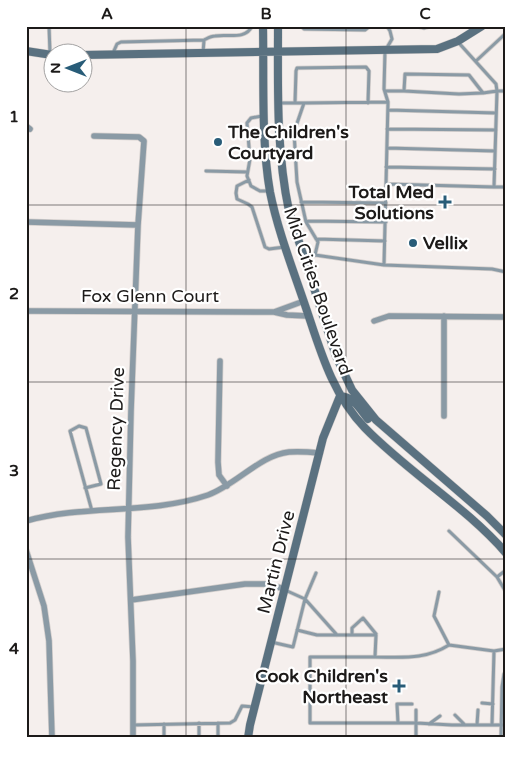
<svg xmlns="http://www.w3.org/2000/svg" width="532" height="764" viewBox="0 0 532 764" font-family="'Varela Round',sans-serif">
	<rect width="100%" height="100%" fill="#f5efed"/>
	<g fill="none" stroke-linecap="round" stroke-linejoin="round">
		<g stroke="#d2cdcb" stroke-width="4.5">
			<path id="lane" d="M49 26 50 53
				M301 26 304 29 365 30 370 26
				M387 26 390 31 392 39 385 51 384 89 388 102 386 184 494 187
				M416 26 424 28 431 26
				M113 53 117 44 121 42 204 40C208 38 211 36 215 36 228 34 246 40 252 26
				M203 53 204 40
				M476 61 504 35 506 37
				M385 91H404L405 74 469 75 483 93 497 91 496 84 458 42
				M404 91 459 94 482 93
				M506 91H497L494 187H506
				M279 103H304L294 132 297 182 306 222 318 242 315 255 305 258
				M295 103 296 71 297 68 366 67 369 71 368 103
				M304 103 388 102
				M388 110 496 113
				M262 116 251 118 247 123 250 159 247 176 251 186 260 191H270
				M387 129 496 130
				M387 148 495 151
				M386 167 495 169
				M206 171 247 172
				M249 180 237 186 236 193 237 199 248 204 252 207 265 247 269 249 285 247
				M301 202 386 203
				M306 221 386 222
				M316 239 385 241
				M315 255 384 265 386 184
				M384 265 492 269 506 272
				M85 488 101 484 86 428 79 426 70 431 92 511
				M449 531 497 577
				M506 570 497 577 506 592
				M285 590 305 599 316 573
				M439 592 434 616 449 645 494 651 492 725
				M305 599 337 635
				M297 630 317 635H376L375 657H310V723H416V738
				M352 635V628L363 618 376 634
				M271 642 293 647 305 599
				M494 651 506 649
				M375 657C403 657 425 660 449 645
				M482 703 493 704
				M416 710V723L452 725H506
				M455 715 465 725
				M218 723V738
				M398 723 397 704H412
				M429 724 440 716
				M133 725 230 723 235 720 242 706 254 707
				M477 725 478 710
				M164 738V724
				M199 738V723
				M501 738 502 687 504 674 506 671"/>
		</g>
		<g stroke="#d2cdcb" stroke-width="7">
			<path id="street" d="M26 126 30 129
				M94 136 139 137 144 141 138 225 131 411 128 537 133 661V738
				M26 222 138 225
				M26 311 274 312 287 315 308 316
				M274 312 304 301
				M374 321 389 316 506 317
				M220 361 218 462 219 475 227 486
				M444 416V316
				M26 521C86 504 149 515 208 495 236 485 260 455 289 452 299 451 310 452 320 453
				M26 550 44 606 49 641 52 738
				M131 600 245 584H266L285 589"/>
		</g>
		<g stroke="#d2cdcb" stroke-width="9">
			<path id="secondary" d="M263 26C264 79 261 140 270 192 278 232 294 272 307 311 321 353 333 395 365 428 409 473 465 506 506 553
				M278 26C278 88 276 150 289 211L336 356 352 390 376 420 487 516 506 535
				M26 51 52 55
				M82 55 437 49 458 41 482 26
				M340 396C354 397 360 409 368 419
				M248 738 250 725 323 438 340 396"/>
		</g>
		<use href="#lane" stroke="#8a9aa5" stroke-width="3"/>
		<use href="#street" stroke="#8a9aa5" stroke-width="5.5"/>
		<use href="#secondary" stroke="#5a7180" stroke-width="8"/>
	</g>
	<path fill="none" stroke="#1c1a19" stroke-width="1" stroke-opacity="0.55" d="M186 26V738M346 26V738M26 205H506M26 382H506M26 559H506"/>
	<g fill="#285c78" stroke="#fff" stroke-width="2">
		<circle cx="218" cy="142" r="5"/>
		<path d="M442.5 194.5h5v5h5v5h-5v5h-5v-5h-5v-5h5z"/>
		<circle cx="413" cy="243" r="5"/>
		<path d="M396.5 678.5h5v5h5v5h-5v5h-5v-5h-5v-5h5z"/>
	</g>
	<g text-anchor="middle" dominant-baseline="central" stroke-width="4.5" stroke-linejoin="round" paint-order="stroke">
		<g font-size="18" font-weight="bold" fill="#1c1a19" stroke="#fff" text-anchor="start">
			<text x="228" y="132">The Children's<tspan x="228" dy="21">Courtyard</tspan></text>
			<text x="434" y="192" text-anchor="end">Total Med<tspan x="434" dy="21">Solutions</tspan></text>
			<text x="423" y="243">Vellix</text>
			<text x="388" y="676" text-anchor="end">Cook Children's<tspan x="388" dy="21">Northeast</tspan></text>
		</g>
		<g font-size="18" fill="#1c1a19" stroke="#fff">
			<text transform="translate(318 291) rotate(71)">Mid Cities Boulevard</text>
			<text x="150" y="296">Fox Glenn Court</text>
			<text transform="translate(116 429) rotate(-88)">Regency Drive</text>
			<text transform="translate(276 562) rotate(-76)">Martin Drive</text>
		</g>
	</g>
	<rect width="532" height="764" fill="none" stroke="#ffffff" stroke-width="55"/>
	<g transform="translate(68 68) rotate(270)"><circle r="24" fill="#ffffff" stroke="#a4a3a3"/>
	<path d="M0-4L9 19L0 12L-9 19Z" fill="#285c78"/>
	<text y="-8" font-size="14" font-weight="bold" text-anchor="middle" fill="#1c1a19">N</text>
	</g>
	<rect x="28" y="28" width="476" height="708" fill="none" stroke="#1c1a19" stroke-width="2"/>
	<g font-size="16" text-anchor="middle" font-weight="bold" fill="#1c1a19">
		<text x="107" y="19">A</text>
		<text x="266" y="19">B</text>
		<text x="425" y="19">C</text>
		<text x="14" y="122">1</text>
		<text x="14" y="299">2</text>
		<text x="14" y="476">3</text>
		<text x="14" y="654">4</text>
	</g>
</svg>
